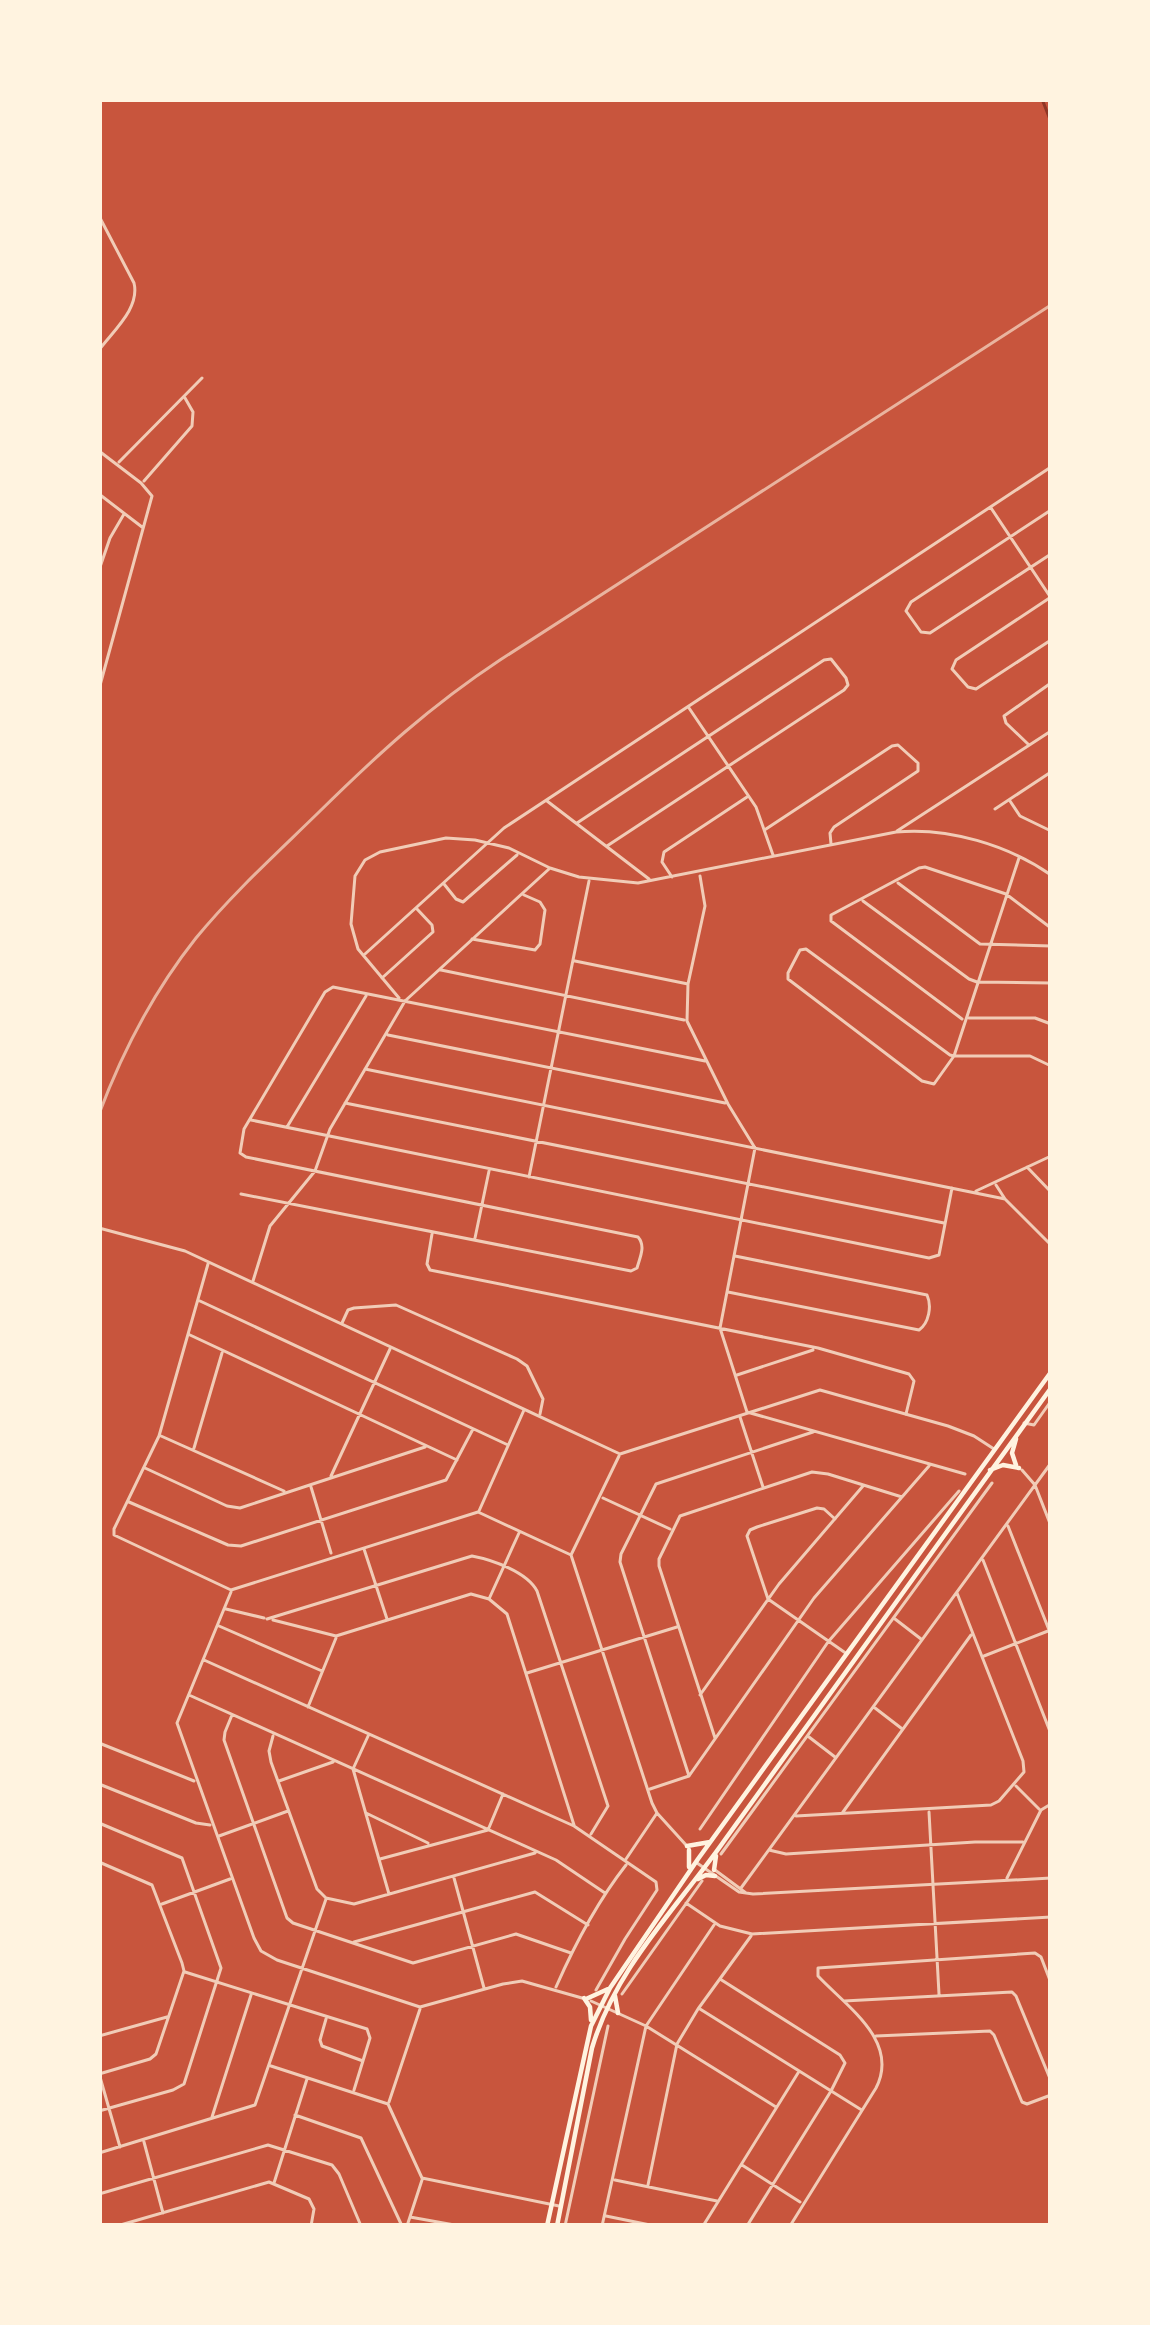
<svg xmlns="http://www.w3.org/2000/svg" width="1150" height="2325" viewBox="0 0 1150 2325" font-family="Commissioner,sans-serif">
	<rect width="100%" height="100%" fill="#c8553d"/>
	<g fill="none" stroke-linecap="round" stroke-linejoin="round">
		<path stroke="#8f3625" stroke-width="3" d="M1042 99 1051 122"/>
		<path stroke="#f1ccb7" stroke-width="3" d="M99 216 134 283C140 308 114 330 99 350
			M99 451 141 483 152 496 99 689
			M119 462 202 378
			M144 481 192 426 193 412 185 398
			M99 494 142 527
			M991 508 1049 595
			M1051 510 911 602 906 611 921 632 930 633 1051 554
			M99 570 110 538 124 514
			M1051 597 956 660 952 669 968 687 976 689 1051 640
			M689 708 756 807 773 855
			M1028 744 1006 723 1004 716 1051 683
			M547 801 649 879
			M1010 801 1020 816 1051 831
			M995 809 1051 772
			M577 823 824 660 831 659 846 678 848 685 844 690 607 846
			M766 829 892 746 898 745 918 763V771L834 827 830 833 831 844
			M897 831 1051 731
			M1019 858 954 1056 934 1084 922 1081 788 979V973L800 950 806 949 950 1055 954 1056H1030L1051 1066
			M700 876 705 906 688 984 687 1021 728 1104 755 1148 720 1328 747 1412 965 1474
			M672 877 662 862 664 852 747 797
			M898 883 980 944 1051 946
			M444 884 456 899 463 902 517 855
			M863 901 969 979 977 982 1051 983
			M472 939 535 950 540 944 545 910 540 902 524 895
			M365 954 504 828 1051 467
			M575 961 688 984
			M441 970 684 1020
			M382 978 433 932 432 925 417 909
			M399 998 358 949 351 924 355 876 365 860 380 852 446 838 475 840 509 848 550 868 579 877 638 883 896 832C948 827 1008 845 1051 875
			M969 1018H1035L1051 1024
			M962 1019 831 921V915L919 868 925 867 1006 894 1051 928
			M388 1035 725 1103
			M365 1069 1005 1199
			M345 1103 944 1223
			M251 1120 929 1258 939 1255 952 1188
			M287 1127 366 996
			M1027 1167 1051 1192
			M529 1177 589 881
			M996 1185 1005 1199 1051 1245
			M976 1191 1051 1156
			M241 1194 631 1271 637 1268C640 1257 646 1246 638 1237L246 1157 240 1153 244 1129 325 992 333 987 705 1061
			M432 1234 427 1264 430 1270 818 1348 909 1374 914 1381 906 1414
			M475 1238 489 1171
			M208 1264 159 1436 114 1529V1535L231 1590 478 1512 571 1555 652 1803 657 1813 686 1845
			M253 1281 270 1226 315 1171 330 1129 405 1001 549 869
			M728 1292 919 1330C929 1323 932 1306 927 1295L735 1256
			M200 1301 508 1445
			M342 1323 348 1310 354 1308 396 1305 517 1359 527 1366 543 1399 540 1414
			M190 1335 457 1460
			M737 1375 813 1350
			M740 1417 763 1487
			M1024 1423 1034 1425 1051 1401
			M161 1436 284 1491
			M194 1448 222 1353
			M145 1468 227 1506 240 1508 425 1447
			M1022 1470 1035 1485 1051 1526
			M331 1476 390 1349
			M311 1487 331 1553
			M603 1498 670 1529
			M129 1502 228 1545 241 1546 446 1480 473 1429
			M479 1511 524 1410
			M835 1519 824 1509 817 1508 757 1527 750 1530 747 1536 768 1599 847 1654
			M1008 1526 1051 1635
			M364 1549 387 1619
			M571 1555 619 1456
			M983 1560 1051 1734
			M231 1592 177 1723 254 1938 261 1951 277 1960 420 2007 503 1984 522 1981 582 1998
			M489 1599 519 1533
			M226 1609 264 1618
			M267 1619 472 1556C493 1560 527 1572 537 1591L608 1806 591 1834
			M895 1619 921 1639
			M273 1620 336 1636 471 1594 489 1599 507 1614 574 1825
			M219 1626 322 1671
			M984 1656 1048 1631
			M204 1660 574 1826 656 1882 657 1890 625 1939 596 1990
			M527 1673 677 1627
			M189 1695 556 1860 605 1893
			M700 1695 779 1584 863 1486
			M308 1707 336 1638
			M875 1708 901 1728
			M232 1715 225 1732 224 1740 287 1918 293 1923 413 1963 516 1934 571 1953
			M369 1734 353 1769 389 1894
			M273 1736 269 1751 271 1762 317 1889 326 1898 354 1904 535 1853
			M809 1737 835 1757
			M715 1738 659 1566V1559L680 1516 812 1472 828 1474 902 1497
			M99 1743 194 1781
			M689 1776 620 1562 621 1554 656 1484 813 1432
			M279 1781 333 1762
			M99 1784 196 1823 210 1825
			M1016 1786 1039 1809
			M650 1789 689 1776 814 1598 929 1466
			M843 1812 971 1635
			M929 1812 939 1994
			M366 1813 428 1843
			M796 1816 991 1805 999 1801 1024 1772 1023 1761 957 1593
			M99 1823 182 1858 221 1968 184 2084 173 2090 99 2111
			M700 1829 828 1642 959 1491
			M219 1836 288 1811
			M769 1850 786 1854 975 1842H1023
			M721 1854 992 1483
			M380 1859 488 1830 503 1794
			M626 1859 657 1813
			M99 1862 152 1885 182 1963 184 1971 156 2054 150 2059 99 2074
			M454 1878 484 1988
			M1007 1878 1041 1810 1051 1804
			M741 1888 1051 1463
			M686 1903 720 1926 752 1934 1051 1917
			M162 1904 230 1879
			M354 1942 535 1892 588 1925
			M185 1972 367 2029 370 2038 354 2090
			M720 1979 840 2055 845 2063 831 2091 747 2226
			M556 1987C575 1944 597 1902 626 1865
			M622 1994 702 1881
			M591 2001 646 2026 776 2107
			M844 2001 1012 1992 1016 1996 1051 2081
			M700 2009 860 2109
			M326 2019 320 2040 322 2046 363 2061
			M99 2036 167 2017
			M876 2036 990 2031 994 2035 1022 2102 1027 2104 1051 2095
			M271 2066 388 2104 422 2178 559 2206
			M100 2077 120 2147
			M389 2102 420 2009
			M295 2115 361 2138 402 2226
			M212 2117 251 1995
			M144 2142 163 2213
			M99 2153 255 2105 326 1899
			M742 2165 800 2202
			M615 2180 717 2201
			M274 2183 307 2079
			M648 2185 677 2044 698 2009 751 1936
			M99 2194 268 2145 332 2165 339 2174 361 2226
			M606 2216 655 2226
			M410 2217 460 2226
			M117 2226 269 2182 309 2199 314 2209 311 2226
			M407 2226 422 2180
			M565 2226 608 2026
			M602 2226 646 2026 714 1925
			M703 2226 798 2073
			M790 2226 876 2088C900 2041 847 2007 818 1976V1968L1035 1953 1041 1957 1051 1983"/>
		<path stroke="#f1ccb7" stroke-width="3" d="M99 1228 185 1251 620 1454 820 1390 948 1426 974 1436 994 1449
			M697 1863 739 1892 753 1894 1051 1878
			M715 1870 746 1893"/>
		<path stroke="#fff3e0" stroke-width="4.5" d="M1016 1465 1012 1453 1016 1439
			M990 1470 1003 1465 1019 1468
			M687 1846 710 1842
			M689 1867V1850
			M714 1870 716 1856
			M698 1879 706 1875 715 1876
			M615 1996 618 2013
			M584 1998 590 2007 591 2020
			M586 1999 608 1989
			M547 2226 591 2026 610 1988 698 1859 1051 1372
			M557 2226 592 2048C616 1967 677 1908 724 1841 832 1689 942 1539 1051 1388"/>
		<path stroke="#e9b49f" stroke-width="3" d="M99 1114C123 1050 154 991 196 938 233 893 276 854 318 813 378 754 429 707 500 660L1051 305"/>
	</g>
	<rect width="1150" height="2325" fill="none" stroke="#fff3e0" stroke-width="204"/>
</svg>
